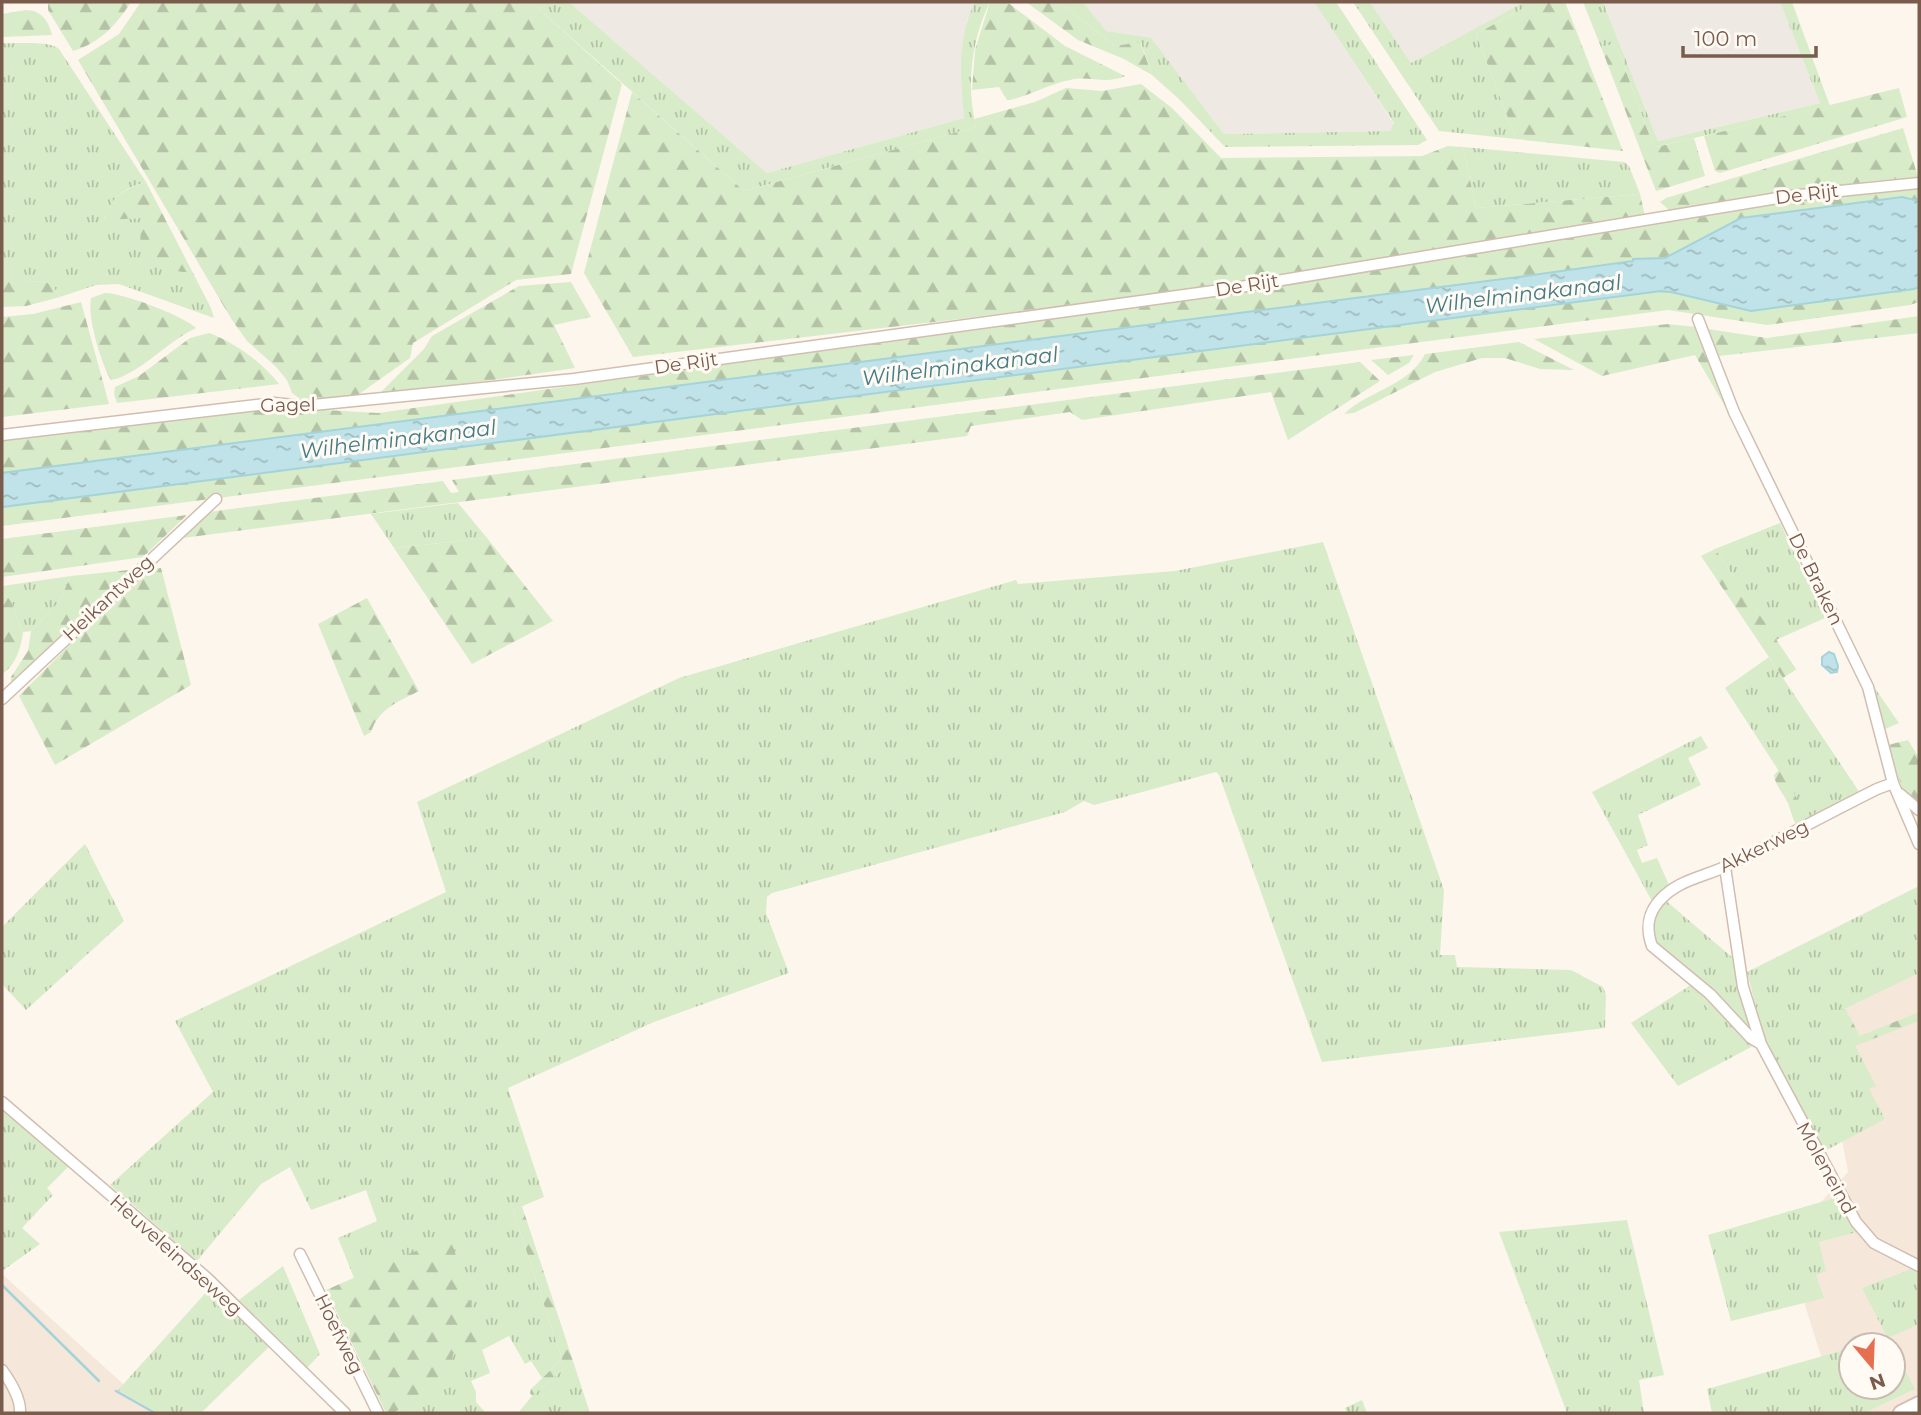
<svg xmlns="http://www.w3.org/2000/svg" width="1921" height="1415" viewBox="0 0 1921 1415" font-family="Montserrat,sans-serif">
	<defs>
		<pattern id="grass-tufts" width="24" height="20" patternUnits="userSpaceOnUse" patternTransform="scale(1.75)"><rect width="24" height="20" fill="#d8ecc9"/><path d="M3 7l-1-3M5 7V3M7 7l1-3M15 17l-1-3M17 17v-4M19 17l1-3" fill="none" stroke="#b4c2a5"/></pattern>
		<pattern id="forest-firs" width="22" height="20" patternUnits="userSpaceOnUse" patternTransform="scale(1.75)"><rect width="22" height="20" fill="#d8ecc9"/><path d="M5 1l3.5 6h-7zM16 11l3.5 6h-7z" fill="#b4c2a5"/></pattern>
		<pattern id="water-ripples" width="26" height="14" patternUnits="userSpaceOnUse" patternTransform="scale(1.75)"><rect width="26" height="14" fill="#bfe3e8"/><path d="M2 4q2-2 4 0t4 0M15 11q2-2 4 0t4 0" fill="none" stroke="#a0bbbe"/></pattern>
	</defs>
	<rect width="100%" height="100%" fill="#fdf6ec"/>
	<path fill="#f5e8da" fill-rule="evenodd" d="M1919 962V1413H1839L1785 1242 1848 1172 1817 1004ZM1851 1345H1893V1387H1851Z
		M2 1274 155 1413H2Z"/>
	<path fill="#efe9e4" d="M569 2H975L967 21 963 42 961 78 964 118 767 173Z
		M1083 2H1314L1394 124 1390 131 1224 134 1151 39 1105 31Z
		M1370 2H1524L1411 63Z
		M1603 2H1780L1820 103 1658 141Z"/>
	<path fill="url(#grass-tufts)" d="M531 2H569L767 173 964 118C960 79 957 37 975 2H990C971 40 966 86 976 127L744 191Z
		M1059 2H1083L1106 31 1151 38 1224 134 1390 131 1394 123 1314 2H1336L1427 140 1418 145 1225 147 1180 100 1152 75 1141 43 1115 46Z
		M1353 2H1370L1411 63 1524 2H1535L1476 34 1516 139 1439 131Z
		M1583 2H1603L1658 141 1820 103 1780 2H1792L1830 106 1656 147 1653 145 1620 55 1613 44 1601 47Z
		M2 43C16 44 49 40 59 49L146 182C124 188 111 198 104 219L143 218 141 237 184 273H193L211 308 214 318 119 284 96 285 60 297C47 276 47 284 27 281 18 273 12 266 2 274Z
		M1463 147 1624 162 1629 166 1640 194 1476 208Z
		M458 503 487 538 394 548 371 514Z
		M1780 523 1825 618 1776 640 1715 549Z
		M1323 542 1444 890 1440 955H1455L1457 967 1571 970 1603 987 1606 995 1605 1028 1322 1062 1219 775 1216 772 1094 805 1084 801 1065 812 772 893 767 897 766 913 789 973 654 1022 508 1088 544 1197 513 1210 562 1359 542 1378 531 1361 525 1364 509 1336 482 1350 490 1373 471 1381 476 1392V1402L486 1413H394L447 1372 452 1363 450 1237 354 1278 338 1238 377 1221 366 1190 311 1210 290 1167 261 1184 197 1261 110 1185 213 1092 175 1021 446 892 417 802 679 678 1016 580 1018 584 1175 571Z
		M71 576 58 603 31 631 23 632C14 617 17 603 2 592V586Z
		M1769 657 1860 793 1810 819 1725 688Z
		M1871 686 1874 687 1899 723 1883 730Z
		M1701 736 1708 748 1688 758 1701 785 1638 815 1648 845 1637 850 1642 863 1657 858 1670 887 1653 903 1592 792Z
		M85 844 124 921 26 1010 2 984V927Z
		M1919 886V973L1838 1012 1876 1086 1869 1089 1885 1119 1821 1153 1772 1056 1759 1019 1747 972Z
		M1665 900 1733 958 1752 1031 1658 945C1648 929 1655 914 1665 900Z
		M1686 988 1719 1018 1725 1016 1753 1046 1678 1086 1631 1023Z
		M2 1107 69 1166 47 1188 53 1195 22 1228 40 1244 2 1271Z
		M1835 1198 1857 1232 1819 1242 1826 1271 1816 1275 1824 1298 1731 1321 1708 1235Z
		M1627 1220 1664 1375 1639 1380 1644 1413H1567L1499 1232Z
		M283 1266 320 1354 307 1368 239 1300Z
		M1911 1269 1919 1272V1324L1888 1338 1892 1345H1862L1887 1337 1862 1288Z
		M210 1288 269 1347 201 1413H158L118 1390Z
		M1851 1348V1387H1893V1348L1915 1389 1864 1413H1712L1707 1389Z
		M573 1361 590 1413H518L532 1396Z
		M1362 1400 1367 1413H1347L1345 1408Z"/>
	<path fill="url(#forest-firs)" d="M52 2H131C116 25 100 43 73 51L48 10V4Z
		M141 2H531L622 84 571 274 516 280 413 343 410 358 352 399 307 404 292 393 287 380 276 367 247 341 232 320 78 60 119 34Z
		M990 2H1007L1065 46 1125 76C1106 85 1089 75 1070 80 1049 84 1031 95 1010 100H1007L999 87 972 90 975 50Z
		M1026 2H1059L1115 46 1140 42 1152 75 1124 59 1078 40Z
		M1535 2H1565L1623 151 1516 139 1476 34Z
		M26 10C41 10 49 21 52 35L2 37V14Z
		M1613 44 1620 55 1653 145 1657 147 1694 138 1705 176 1656 191 1601 47Z
		M1141 84 1172 108 1221 158 1422 156 1448 146 1463 147 1476 208 1640 194 1645 216 1210 286 960 319 633 357 584 273 632 92 744 191 976 127 974 119 1035 102 1066 88 1102 91Z
		M1899 88 1907 117 1720 173 1715 171 1704 136Z
		M1903 128 1918 177 1871 181 1679 209 1669 210 1660 202 1666 198Z
		M146 182 193 273C177 273 146 264 141 246 139 237 142 226 143 218L104 220C108 199 126 188 146 182Z
		M1919 188V201L1902 197 1741 218 1665 258 1634 259V261L1533 275 2 473V441L271 407 378 413 1270 288 1786 201Z
		M9 270H15L27 281C47 284 47 276 60 297L26 306 2 307V274Z
		M571 282 591 317 554 325 575 368 376 397 424 349 432 336 519 286Z
		M1919 287V302L1910 305 1767 325 1668 310 2 526V507L1661 291 1671 292 1751 311Z
		M105 293C123 293 184 316 196 328 168 341 137 376 111 380 101 363 87 317 91 298Z
		M81 302 109 404 2 417V317L33 314Z
		M1919 316V333L1719 356 1708 329 1767 338Z
		M1668 324 1696 327 1726 408 1695 355 1602 376 1534 339Z
		M209 333C234 342 263 363 279 384L117 403 114 394 115 387 139 376 190 338Z
		M1519 342 1574 370 1540 369 1505 358H1482L1435 372 1354 413 1344 414C1369 390 1409 386 1425 354Z
		M1414 355 1409 363 1388 375 1371 360Z
		M1360 362 1380 381 1288 440 1271 392 1082 420 1070 412 971 426 967 436 175 539 201 513 443 481 451 493 459 492 452 480Z
		M187 515 143 557 2 577V539Z
		M487 538 553 621 472 664 394 548Z
		M1715 549 1786 654 1796 669 1794 671 1783 678 1701 556Z
		M161 568 191 685 55 765 19 696 145 569Z
		M129 570 11 685V677L28 651 31 631 58 603 71 576Z
		M2 592C17 603 14 617 23 632 21 648 16 665 2 674Z
		M367 598 419 691C398 702 379 708 371 732L364 736 318 624Z
		M1908 740 1919 758V802L1902 788 1888 745Z
		M1779 770 1810 819 1797 826C1792 818 1791 811 1788 803 1783 793 1775 785 1774 775Z
		M1690 985 1725 1016 1719 1018 1686 988Z
		M1845 1008 1860 1036 1919 1012V1021L1855 1046 1838 1012Z
		M522 1206 573 1361 532 1396 530 1393 531 1389 562 1359 513 1210Z
		M450 1236 482 1342 453 1354 452 1363 448 1372 394 1413H386L326 1290Z"/>
	<path fill="url(#water-ripples)" stroke="#a5d3da" stroke-width="2" d="M1902 197 1919 201V287L1914 289 1751 311 1671 292 1661 291 2 507V473L1533 275 1633 261V259L1665 258 1741 218Z
		M1829 652 1834 654 1838 666 1837 672 1831 673 1822 665V657Z"/>
	<g fill="none" stroke-linecap="round" stroke-linejoin="round">
		<path stroke="#a5d3da" stroke-width="2.5" d="M2 1285 99 1381
			M116 1391 155 1413"/>
		<g stroke="#d1beb0" stroke-width="13">
			<path id="street" d="M1698 319 1734 412 1868 687 1893 783 1919 844
				M2 435 274 403 303 406 574 379 1228 289 1790 196 1919 183
				M2 699 216 499
				M1900 794 1919 810
				M1725 867 1743 987 1761 1044 1856 1222 1874 1243 1919 1266
				M1761 1044 1751 1038 1710 994 1652 946C1646 929 1647 915 1659 901 1678 879 1705 877 1729 865 1779 840 1827 814 1877 789L1893 783
				M2 1102 207 1278 345 1413
				M300 1254 378 1413
				M2 1370C10 1381 21 1399 20 1413"/>
		</g>
		<g stroke="#d6c0b0" stroke-width="18">
			<path id="secondary" d="M1901 1413 1919 1404"/>
		</g>
		<use href="#street" stroke="#fff" stroke-width="10"/>
		<use href="#secondary" stroke="#fff" stroke-width="14"/>
	</g>
	<g text-anchor="middle" dominant-baseline="central" stroke-width="6" stroke-linejoin="round" paint-order="stroke">
		<g font-size="19" fill="#7a5c4d" stroke="#fffaf3">
			<text transform="translate(1807 194) rotate(-7)">De Rijt</text>
			<text transform="translate(1247 285) rotate(-9)">De Rijt</text>
			<text transform="translate(686 363) rotate(-8)">De Rijt</text>
			<text transform="translate(288 405) rotate(-1)">Gagel</text>
			<text transform="translate(1816 579) rotate(64)">De Braken</text>
			<text transform="translate(108 598) rotate(-43)">Heikantweg</text>
			<text transform="translate(1764 846) rotate(-26)">Akkerweg</text>
			<text transform="translate(1826 1168) rotate(61)">Moleneind</text>
			<text transform="translate(176 1255) rotate(42)">Heuveleindseweg</text>
			<text transform="translate(339 1334) rotate(64)">Hoefweg</text>
		</g>
		<g font-size="21" font-style="italic" fill="#437c86" stroke="#fffaf3">
			<text transform="translate(1523 294) rotate(-7)">Wilhelminakanaal</text>
			<text transform="translate(960 366) rotate(-7)">Wilhelminakanaal</text>
			<text transform="translate(398 439) rotate(-7)">Wilhelminakanaal</text>
		</g>
	</g>
	<rect width="1921" height="1415" fill="none" stroke="#7a5c4d" stroke-width="7"/>
	<g transform="translate(1872 1366) rotate(161)"><circle r="33" fill="#fffaf3" stroke="#cabbb1" stroke-width="2"/>
	<path d="M0-5L12 26L0 18L-12 26Z" fill="#e76f51"/>
	<text y="-10" font-size="19" font-weight="bold" text-anchor="middle" fill="#7a5c4d">N</text>
	</g>
	<path d="M1683 46v10h133v-10" fill="none" stroke="#7a5c4d" stroke-width="3.5"/>
	<text x="1694" y="46" font-size="21" fill="#7a5c4d" stroke="#fffaf3" stroke-width="5" paint-order="stroke">100 m</text>
</svg>
